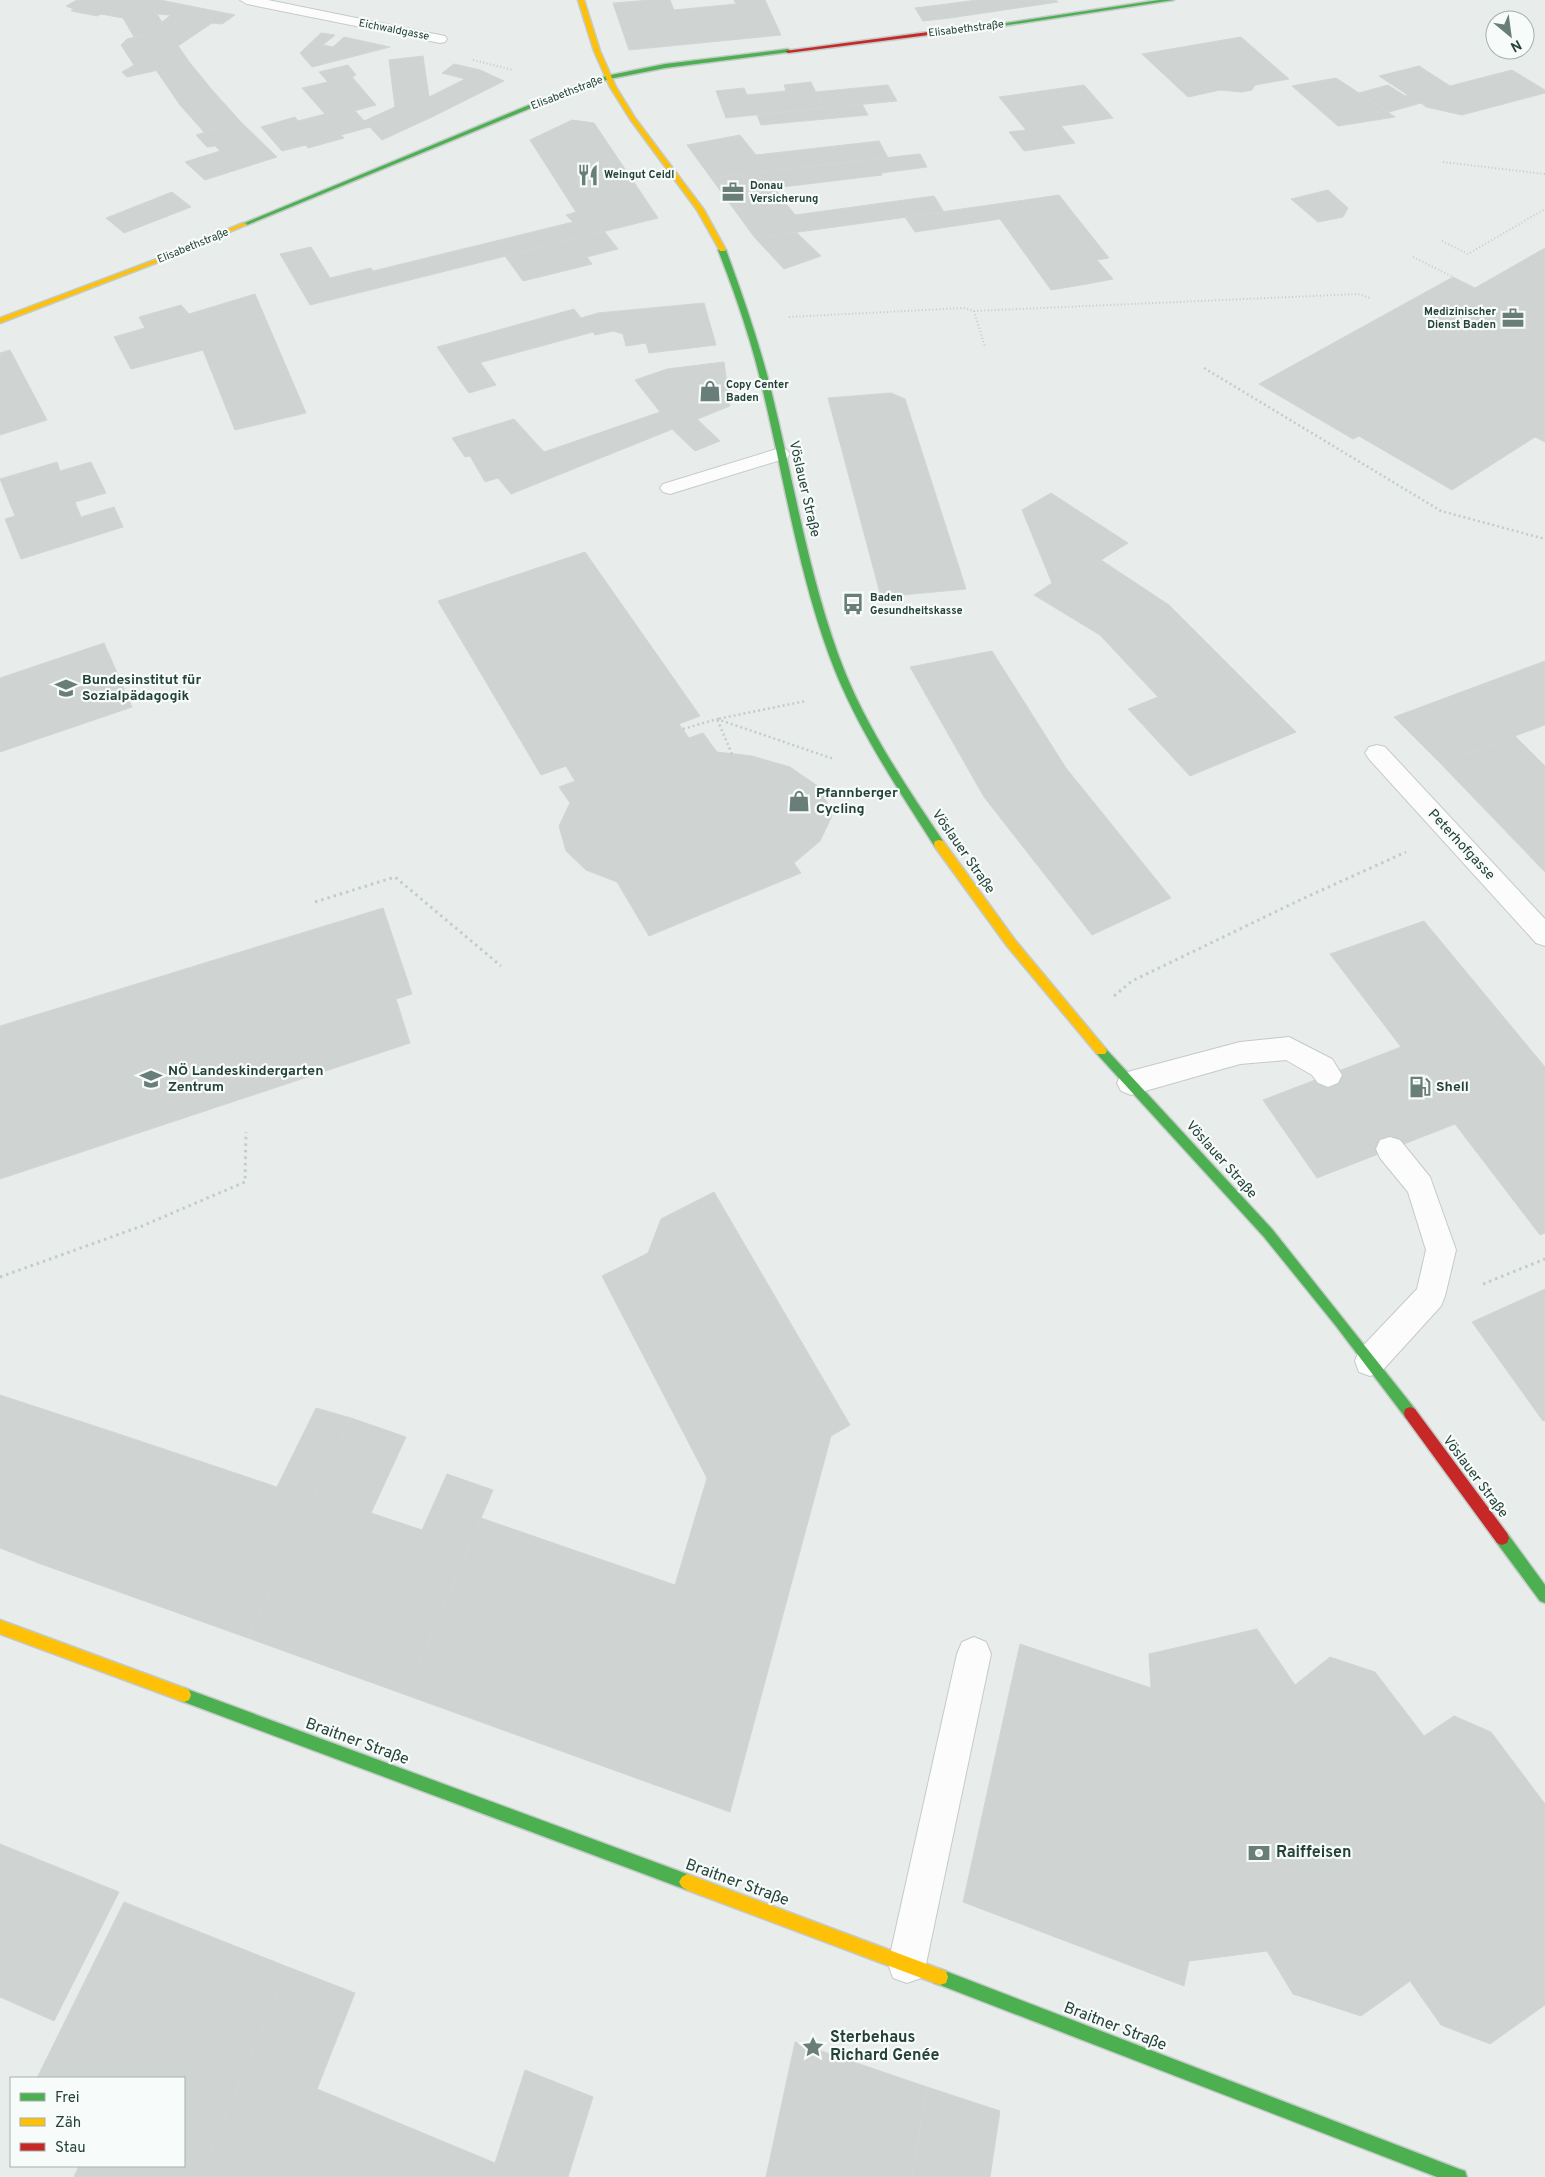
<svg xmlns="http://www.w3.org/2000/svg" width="1545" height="2177" viewBox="0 0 1545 2177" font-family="Overpass,sans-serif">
	<rect width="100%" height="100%" fill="#e8edeb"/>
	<path fill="#cfd4d2" stroke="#d1d6d4" d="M77 0H148L167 30 134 37 123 18 101 14 97 16 71 11 74 9 66 6Z
		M148 0H160L235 15 222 24 212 23 178 46 162 22 171 15 157 14Z
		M651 0H670L674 10 736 4 734 0H765L781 35 629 50 613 3Z
		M977 0H1056L1058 2 950 18 939 5Z
		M939 5 950 18 923 21 915 8Z
		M167 30 190 63 127 77 122 72 134 65 121 45 127 39Z
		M321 33 335 35 323 45 333 47 344 37 390 47 312 67 300 53Z
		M1241 37 1289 79 1255 85 1252 90 1242 92 1220 90 1188 97 1142 54Z
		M423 56 432 117 382 140 364 121 395 107 389 60Z
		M190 63 213 91 241 122 204 132 180 105 156 70Z
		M454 64 480 70 504 81 432 117 429 97 465 79 442 73Z
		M348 65 356 75 352 77 376 105 354 111 319 72Z
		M1419 66 1450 86 1512 70 1545 90V93L1462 115 1426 107 1421 103 1389 112 1359 93 1388 85 1405 96 1408 95 1379 76Z
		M1336 78 1359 93 1395 117 1338 126 1292 86Z
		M328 82 370 127 341 135 344 138 308 148 306 145 282 151 261 127 295 117 298 121 325 114 302 88Z
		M811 82 823 108 726 118 716 91 744 88 747 95 786 91 784 85Z
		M888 85 897 101 823 108 816 92Z
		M1084 85 1113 118 1061 126 1075 143 1024 151 1009 132 1026 130 999 97Z
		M862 104 868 115 761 125 757 115Z
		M572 120 594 123 658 218 310 305 280 254 311 247 330 278 371 268 373 271 573 222 566 215 576 212 530 140Z
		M241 122 277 157 205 180 185 162 220 151 215 146 207 147 196 135Z
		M740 135 756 155 879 141 888 158 711 178 687 145Z
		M920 154 927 167 881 173 874 159Z
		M874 159 882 175 774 188 795 215 934 196 944 212 755 238 711 178Z
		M1328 190 1348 208 1343 217 1318 222 1291 199Z
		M172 192 191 207 124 233 106 218Z
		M1059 195 1109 258 1097 260 1113 279 1087 284 1025 200Z
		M1025 200 1087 284 1051 290 1000 219 915 232 905 217Z
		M604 231 618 249 587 257 592 264 523 281 505 256Z
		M796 232 821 256 784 269 755 238Z
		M1545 248V442L1535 437 1452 490 1359 436 1353 439 1259 384 1453 277 1475 288Z
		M255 294 306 413 235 430 203 350 131 369 114 337 145 328 139 317 181 305 189 314Z
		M704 303 716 345 649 353 646 343 626 346 623 334 613 331 595 335 593 332 453 370 437 347 574 309 581 318 598 313Z
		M10 350 47 420 0 435V353Z
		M480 362 496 385 469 393 453 370Z
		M724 362 730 406 511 494 498 478 485 482 470 456 465 457 452 438 514 419 544 452 660 412 635 380 667 369Z
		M891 393 905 399 966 589 881 597 828 398Z
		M697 419 720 441 695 451 672 429Z
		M57 462 60 471 91 462 106 493 75 502 81 517 114 507 123 527 21 559 5 519 15 516 0 479Z
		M1051 493 1128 543 1101 560 1169 605 1296 732 1190 776 1128 709 1158 697 1100 635 1034 595 1052 583 1022 510Z
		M585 552 700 716 679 724 689 738 703 733 717 752 752 756 790 767 822 789 832 816 820 841 794 863 801 873 649 936 617 882 586 870 566 851 559 826 570 803 559 787 575 781 566 766 541 775 438 601Z
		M104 643 132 707 0 752V678Z
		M992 651 1066 768 1171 898 1092 935 984 797 910 667Z
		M1545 661V725L1515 736 1441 764 1394 717Z
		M1515 736 1545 766V872L1441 764Z
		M383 908 412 994 396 999 410 1043 0 1179V1026Z
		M1424 921 1545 1067V1233L1540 1235 1455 1124 1317 1178 1263 1100 1401 1047 1330 954Z
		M714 1192 850 1425 831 1436 730 1812 406 1695 481 1518 675 1585 707 1478 602 1276 648 1253 661 1219Z
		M1545 1289V1420L1543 1421 1472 1322Z
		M0 1395 116 1433 41 1564 0 1548Z
		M316 1408 351 1418 248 1638 41 1564 116 1433 277 1487Z
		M351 1418 406 1437 371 1513 422 1530 447 1474 493 1490 406 1695 248 1638Z
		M1257 1629 1295 1685 1330 1657 1375 1672 1424 1736 1454 1716 1491 1732 1545 1804V2005L1490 2044 1441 2025 1410 1981 1361 2016 1293 1994 1267 1951 1189 1961 1184 1986 963 1902 1020 1644 1151 1688 1149 1654Z
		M0 1844 119 1892 54 2021 0 1997Z
		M124 1902 288 1967 200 2177H74L79 2166H184V2078H37Z
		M288 1967 355 1993 317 2089 495 2163 525 2070 593 2097 568 2177H200Z
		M795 2042 927 2087 912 2177H766Z
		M927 2087 1000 2111 990 2177H912Z"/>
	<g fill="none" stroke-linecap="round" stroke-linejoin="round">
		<g stroke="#c5cac8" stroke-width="2">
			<path id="lane" d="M780 448 787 450 790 454 787 458 670 494 663 492 660 488 663 484Z
				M1289 1037 1332 1059 1342 1075 1338 1083 1328 1087 1318 1083 1312 1075 1286 1060 1240 1064 1131 1095 1121 1091 1117 1083 1121 1075 1131 1071 1240 1042Z
				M1390 1137 1400 1140 1430 1177 1456 1250 1445 1296 1441 1306 1381 1372 1370 1376 1359 1372 1355 1361 1359 1350 1417 1289 1426 1250 1408 1192 1380 1158 1376 1149 1380 1140Z
				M974 1637 986 1642 991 1654 926 1964 921 1978 907 1983 893 1978 888 1964 957 1654 962 1642Z"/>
		</g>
		<g stroke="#c5cac8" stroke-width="2">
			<path id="street" d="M240 0H268L440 35 445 36 447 39 445 42 440 43 247 4Z
				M1377 745 1385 747 1545 919V946L1536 943 1369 759 1365 753 1369 747Z"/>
		</g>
		<g stroke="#c3cbc8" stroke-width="3">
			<path id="fast" d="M1159 0H1174L989 28 986 26Z
				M788 49 791 51 790 52 665 68 609 79 555 98 247 225 242 224 551 96 606 76 665 64Z
				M720 249 726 250C743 296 759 342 771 390 793 478 807 568 838 654 862 721 903 782 943 841L944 844 943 847H935C896 786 854 724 829 655 798 570 784 479 763 391 752 342 736 296 718 250Z
				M1101 1046 1105 1048 1272 1229 1415 1409 1416 1413 1415 1417 1410 1419 1405 1417 1336 1326 1264 1237 1097 1054 1095 1051 1097 1048Z
				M1502 1531 1507 1533 1545 1585V1603L1540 1601 1497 1543 1495 1538 1497 1533Z
				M184 1688 687 1874 692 1877 695 1882 692 1887 687 1890 184 1702 179 1700 177 1695 179 1690Z
				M940 1969 1459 2169 1465 2171 1467 2177H1437L940 1985 934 1983 932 1977 934 1971Z"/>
		</g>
		<g stroke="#c3cbc8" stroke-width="3">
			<path id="slow" d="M578 0H584L600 51 616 87 635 118 704 210 726 250 724 251H720L697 210 630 119 610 87 594 51Z
				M243 223 248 224 161 261 0 323V318L157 259Z
				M939 840 943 841 1015 940 1105 1048 1107 1051 1105 1054H1097L1007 946 935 847 934 844 935 841Z
				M0 1620 184 1688 189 1690 191 1695 189 1700 184 1702 0 1634Z
				M687 1874 940 1969 946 1971 948 1977 946 1983 940 1985 687 1890 682 1887 679 1882 682 1877Z"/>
		</g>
		<g stroke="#c3cbc8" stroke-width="3">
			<path id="jam" d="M989 24 992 26 991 27 788 53 785 51Z
				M1410 1407 1415 1409 1507 1533 1509 1538 1507 1543 1502 1545 1497 1543 1405 1417 1404 1413 1405 1409Z"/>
		</g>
		<path stroke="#c3ccca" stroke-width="2" stroke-dasharray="1 2.5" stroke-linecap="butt" d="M473 60 513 70
			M1443 162 1545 174
			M1442 241 1468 254 1545 209
			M1413 257 1453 277
			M974 311 985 347
			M789 317 964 308 974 311 1358 294 1370 298"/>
		<path stroke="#c3ccca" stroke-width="2.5" stroke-dasharray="2 3" stroke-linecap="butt" d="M1204 368 1441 511 1545 539
			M683 729 717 719 834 759
			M732 754 717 719 806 701"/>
		<path stroke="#c3ccca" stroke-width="3" stroke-dasharray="2.5 4" stroke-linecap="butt" d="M315 902 395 877 501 966
			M1114 996 1132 981 1302 899 1406 852
			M0 1277 142 1226 245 1182 246 1132
			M1483 1284 1545 1259"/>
		<use href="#lane" fill="#fcfcfc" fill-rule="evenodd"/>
		<use href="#street" fill="#fcfcfc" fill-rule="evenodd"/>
		<use href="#fast" fill="#4caf50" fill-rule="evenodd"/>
		<use href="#slow" fill="#ffc107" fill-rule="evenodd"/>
		<use href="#jam" fill="#c62828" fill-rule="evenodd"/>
	</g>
	<defs>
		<g id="restaurant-bare" transform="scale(1.725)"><path d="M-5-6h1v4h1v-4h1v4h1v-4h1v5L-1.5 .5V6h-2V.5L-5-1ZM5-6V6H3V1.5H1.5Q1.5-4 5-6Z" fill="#697e78" stroke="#f7fbf9" stroke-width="2.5" paint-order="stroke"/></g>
		<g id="office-bare" transform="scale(1.725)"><path d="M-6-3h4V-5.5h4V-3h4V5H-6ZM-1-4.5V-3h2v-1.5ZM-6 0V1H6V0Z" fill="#697e78" stroke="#f7fbf9" stroke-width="2.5" paint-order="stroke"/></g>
		<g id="shop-bare" transform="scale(1.725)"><path d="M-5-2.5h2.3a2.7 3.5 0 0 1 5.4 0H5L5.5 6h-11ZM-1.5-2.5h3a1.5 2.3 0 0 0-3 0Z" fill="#697e78" stroke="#f7fbf9" stroke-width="2.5" paint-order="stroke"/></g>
		<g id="bus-bare" transform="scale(1.725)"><path d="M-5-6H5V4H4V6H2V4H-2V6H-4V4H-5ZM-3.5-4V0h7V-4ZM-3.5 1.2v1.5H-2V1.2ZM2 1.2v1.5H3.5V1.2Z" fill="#697e78" stroke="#f7fbf9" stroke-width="2.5" paint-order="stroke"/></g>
		<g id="school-bare" transform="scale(1.725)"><path d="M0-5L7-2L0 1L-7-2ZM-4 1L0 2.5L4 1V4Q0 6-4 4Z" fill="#697e78" stroke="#f7fbf9" stroke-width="2.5" paint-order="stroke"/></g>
		<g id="fuel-bare" transform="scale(1.725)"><path d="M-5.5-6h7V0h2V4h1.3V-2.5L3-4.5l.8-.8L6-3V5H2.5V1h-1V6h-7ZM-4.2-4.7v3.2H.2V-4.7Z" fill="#697e78" stroke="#f7fbf9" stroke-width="2.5" paint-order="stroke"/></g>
		<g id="bank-bare" transform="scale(1.725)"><path d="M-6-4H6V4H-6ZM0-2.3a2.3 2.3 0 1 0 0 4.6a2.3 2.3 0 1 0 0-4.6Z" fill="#697e78" stroke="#f7fbf9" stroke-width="2.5" paint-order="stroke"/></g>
		<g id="sight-bare" transform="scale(1.725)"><path d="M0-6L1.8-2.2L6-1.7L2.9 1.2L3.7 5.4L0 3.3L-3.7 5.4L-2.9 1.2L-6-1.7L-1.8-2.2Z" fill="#697e78" stroke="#f7fbf9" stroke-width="2.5" paint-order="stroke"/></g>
	</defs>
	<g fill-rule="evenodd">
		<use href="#restaurant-bare" x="588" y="175"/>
		<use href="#office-bare" x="733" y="192"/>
		<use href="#office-bare" x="1513" y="318"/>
		<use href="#shop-bare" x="710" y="391"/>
		<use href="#bus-bare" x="853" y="604"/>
		<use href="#school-bare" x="66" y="688"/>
		<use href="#shop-bare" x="799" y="801"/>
		<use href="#school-bare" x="151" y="1079"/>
		<use href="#fuel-bare" x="1420" y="1087"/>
		<use href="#bank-bare" x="1259" y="1853"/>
		<use href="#sight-bare" x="813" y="2047"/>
	</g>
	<g text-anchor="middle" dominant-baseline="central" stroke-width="4.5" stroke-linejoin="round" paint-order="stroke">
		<g font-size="11" fill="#24423a" stroke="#f7fbf9">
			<text transform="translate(966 29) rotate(-7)">Elisabethstraße</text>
			<text transform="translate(394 30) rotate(11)">Eichwaldgasse</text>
			<text transform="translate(567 93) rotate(-21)">Elisabethstraße</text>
			<text transform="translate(193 246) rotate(-22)">Elisabethstraße</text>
		</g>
		<g font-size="11" font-weight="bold" fill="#24423a" stroke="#f7fbf9" text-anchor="start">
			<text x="604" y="175">Weingut Ceidl</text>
			<text x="750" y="186">Donau<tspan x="750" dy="13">Versicherung</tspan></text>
			<text x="1496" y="312" text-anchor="end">Medizinischer<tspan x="1496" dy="13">Dienst Baden</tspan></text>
			<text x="726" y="385">Copy Center<tspan x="726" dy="13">Baden</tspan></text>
			<text x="870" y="598">Baden<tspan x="870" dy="13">Gesundheitskasse</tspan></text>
		</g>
		<g font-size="14" fill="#24423a" stroke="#f7fbf9">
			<text transform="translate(804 489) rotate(77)">Vöslauer Straße</text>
			<text transform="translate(1461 845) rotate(47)">Peterhofgasse</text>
			<text transform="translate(963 852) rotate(55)">Vöslauer Straße</text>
			<text transform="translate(1221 1160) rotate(48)">Vöslauer Straße</text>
			<text transform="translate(1475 1477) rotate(53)">Vöslauer Straße</text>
		</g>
		<g font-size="14" font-weight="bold" fill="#24423a" stroke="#f7fbf9" text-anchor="start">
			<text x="82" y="680">Bundesinstitut für<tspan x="82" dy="16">Sozialpädagogik</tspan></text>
			<text x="816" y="793">Pfannberger<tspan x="816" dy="16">Cycling</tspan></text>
			<text x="168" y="1071">NÖ Landeskindergarten<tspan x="168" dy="16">Zentrum</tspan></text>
			<text x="1436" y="1087">Shell</text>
		</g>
		<g font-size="16" fill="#24423a" stroke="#f7fbf9">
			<text transform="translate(357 1742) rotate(20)">Braitner Straße</text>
			<text transform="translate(737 1883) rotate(20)">Braitner Straße</text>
			<text transform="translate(1115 2027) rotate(21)">Braitner Straße</text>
		</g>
		<g font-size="16" font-weight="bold" fill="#24423a" stroke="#f7fbf9" text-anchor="start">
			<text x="1276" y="1853">Raiffeisen</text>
			<text x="830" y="2038">Sterbehaus<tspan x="830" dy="18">Richard Genée</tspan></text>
		</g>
	</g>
	<rect x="10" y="2077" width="175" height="90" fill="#f7fbf9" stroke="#a3b1ad"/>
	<rect x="20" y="2093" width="25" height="8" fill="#4caf50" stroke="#a3b1ad"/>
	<text x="55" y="2102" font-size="15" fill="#24423a">Frei</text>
	<rect x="20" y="2118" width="25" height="8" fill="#ffc107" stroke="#a3b1ad"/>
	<text x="55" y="2127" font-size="15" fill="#24423a">Zäh</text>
	<rect x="20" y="2143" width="25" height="8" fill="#c62828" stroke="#a3b1ad"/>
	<text x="55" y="2152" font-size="15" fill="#24423a">Stau</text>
	<g transform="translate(1510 35) rotate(151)"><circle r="24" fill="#f7fbf9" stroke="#a3b1ad"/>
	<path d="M0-4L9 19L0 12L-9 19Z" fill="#697e78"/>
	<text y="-8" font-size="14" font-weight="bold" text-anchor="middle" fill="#24423a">N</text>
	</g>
</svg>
